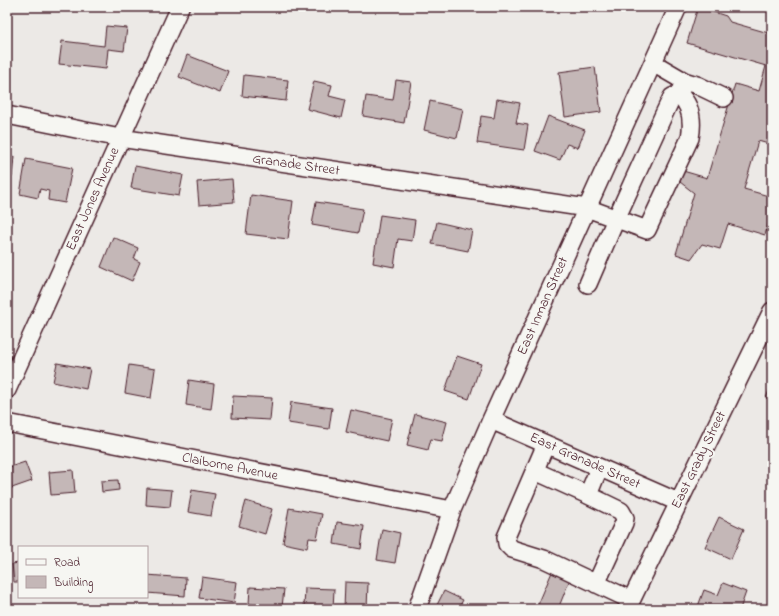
<svg xmlns="http://www.w3.org/2000/svg" width="779" height="616" viewBox="0 0 779 616" font-family="'Indie Flower',sans-serif">
	<rect width="100%" height="100%" fill="#ece9e6"/>
	<filter id="ink" filterUnits="userSpaceOnUse"><feTurbulence type="fractalNoise" baseFrequency=".025" numOctaves="2"/><feDisplacementMap in="SourceGraphic" scale="8" xChannelSelector="R" yChannelSelector="G"/><feConvolveMatrix kernelMatrix="1 2 1 2 8 2 1 2 1" color-interpolation-filters="sRGB"/></filter>
	<g filter="url(#ink)">
		<path fill="#c4b7b7" stroke="#4a1f2b" d="M698 7 726 16 730 22 772 34V145L758 141 744 189 772 197V211L765 235 728 224 720 249 702 244 691 259 676 254 694 193 680 182 683 171 707 178 735 84 759 91 766 66 687 43Z
			M7 17 10 18 9 30H7Z
			M106 26 127 28 124 51 108 49 106 69 59 64 62 41 104 46Z
			M187 55 228 71 220 93 179 77Z
			M595 67 601 112 565 117 559 72Z
			M244 75 288 80 286 101 242 96Z
			M396 80 411 82 404 123 363 116 366 96 393 100Z
			M314 81 332 85 329 96 345 100 341 118 307 109Z
			M497 99 520 103 516 123 528 125 524 150 477 143 481 116 494 118Z
			M430 101 463 109 457 138 424 130Z
			M548 116 585 130 578 148 567 144 560 160 535 151Z
			M7 156 14 157 12 177H7Z
			M26 159 72 168 65 203 48 200 49 191 40 189 38 198 20 194Z
			M135 166 183 175 179 196 131 188Z
			M232 179 234 202 199 205 197 182Z
			M251 195 293 201 288 239 246 234Z
			M316 202 363 209 358 233 312 225Z
			M380 215 415 220 412 241 398 239 394 267 373 263Z
			M437 222 472 230 468 251 432 244Z
			M113 237 138 248 134 259 140 262 132 281 101 267Z
			M457 356 481 364 469 399 445 391Z
			M57 363 90 369 86 389 53 382Z
			M129 365 155 369 151 398 125 393Z
			M189 380 214 384 211 409 186 405Z
			M772 383V400L766 398Z
			M233 396 272 398 270 420 232 418Z
			M291 402 332 408 329 429 288 423Z
			M351 410 392 419 387 441 346 432Z
			M415 414 447 422 442 441 431 439 428 450 407 445Z
			M25 462 32 481 12 488 7 468Z
			M73 470 75 493 51 495 49 472Z
			M118 480 119 490 102 492 101 481Z
			M147 488 172 490 170 507 146 505Z
			M192 490 215 494 211 516 188 512Z
			M246 501 272 509 265 534 239 526Z
			M289 508 322 514 317 539 309 538 307 548 283 543Z
			M719 517 744 529 731 559 705 547Z
			M337 522 364 526 361 549 334 544Z
			M382 529 400 533 395 563 377 560Z
			M19 563V582H14L12 564Z
			M552 572 570 579 558 609H547L538 605Z
			M147 575 186 578 185 596 147 593Z
			M202 577 237 582 234 603 199 598Z
			M345 582 368 583 367 609H344Z
			M723 583 746 592 740 609H697L704 590 718 595Z
			M250 587 284 589 282 607 249 604Z
			M305 588 334 589 333 609 304 608Z
			M444 591 463 600 458 609H435Z"/>
		<g fill="none" stroke-linecap="round" stroke-linejoin="round">
			<g stroke="#4a1f2b" stroke-width="20">
				<path id="minor" d="M653 63 684 81
					M679 94 684 81 697 85 724 98
					M7 115 120 138 587 208 647 230 690 138C693 122 692 106 679 94L672 97 663 116 616 219 588 284
					M7 390 180 7
					M491 420 678 502
					M7 423 452 510
					M546 444 506 537 507 544 512 549 544 559 631 600
					M535 471 588 495 599 468
					M588 495 621 511 625 518 624 523 596 584
					M417 609 452 510 491 420 678 7
					M627 609 772 311"/>
			</g>
			<use href="#minor" stroke="#f6f6f2" stroke-width="17"/>
		</g>
	</g>
	<g text-anchor="middle" dominant-baseline="central" stroke-width="4" stroke-linejoin="round" paint-order="stroke">
		<g font-size="14" fill="#4a1f2b" stroke="#f6f6f2">
			<text transform="translate(296 165) rotate(8)">Granade Street</text>
			<text transform="translate(93 199) rotate(-66)">East Jones Avenue</text>
			<text transform="translate(543 306) rotate(-66)">East Inman Street</text>
			<text transform="translate(699 460) rotate(-64)">East Grady Street</text>
			<text transform="translate(585 461) rotate(24)">East Granade Street</text>
			<text transform="translate(230 467) rotate(11)">Claiborne Avenue</text>
		</g>
	</g>
	<rect width="779" height="616" fill="none" stroke="#f6f6f2" stroke-width="24"/>
	<rect x="12" y="12" width="755" height="592" fill="none" stroke="#4a1f2b" stroke-width="1.5" filter="url(#ink)"/>
	<rect x="18" y="546" width="130" height="52" fill="#f6f6f2" stroke="#b1a0a2"/>
	<rect x="26" y="559" width="20" height="6" fill="#f6f6f2" stroke="#b1a0a2"/>
	<text x="54" y="566" font-size="12" fill="#4a1f2b">Road</text>
	<rect x="26" y="576" width="20" height="12" fill="#c4b7b7" stroke="#b1a0a2"/>
	<text x="54" y="586" font-size="12" fill="#4a1f2b">Building</text>
</svg>
